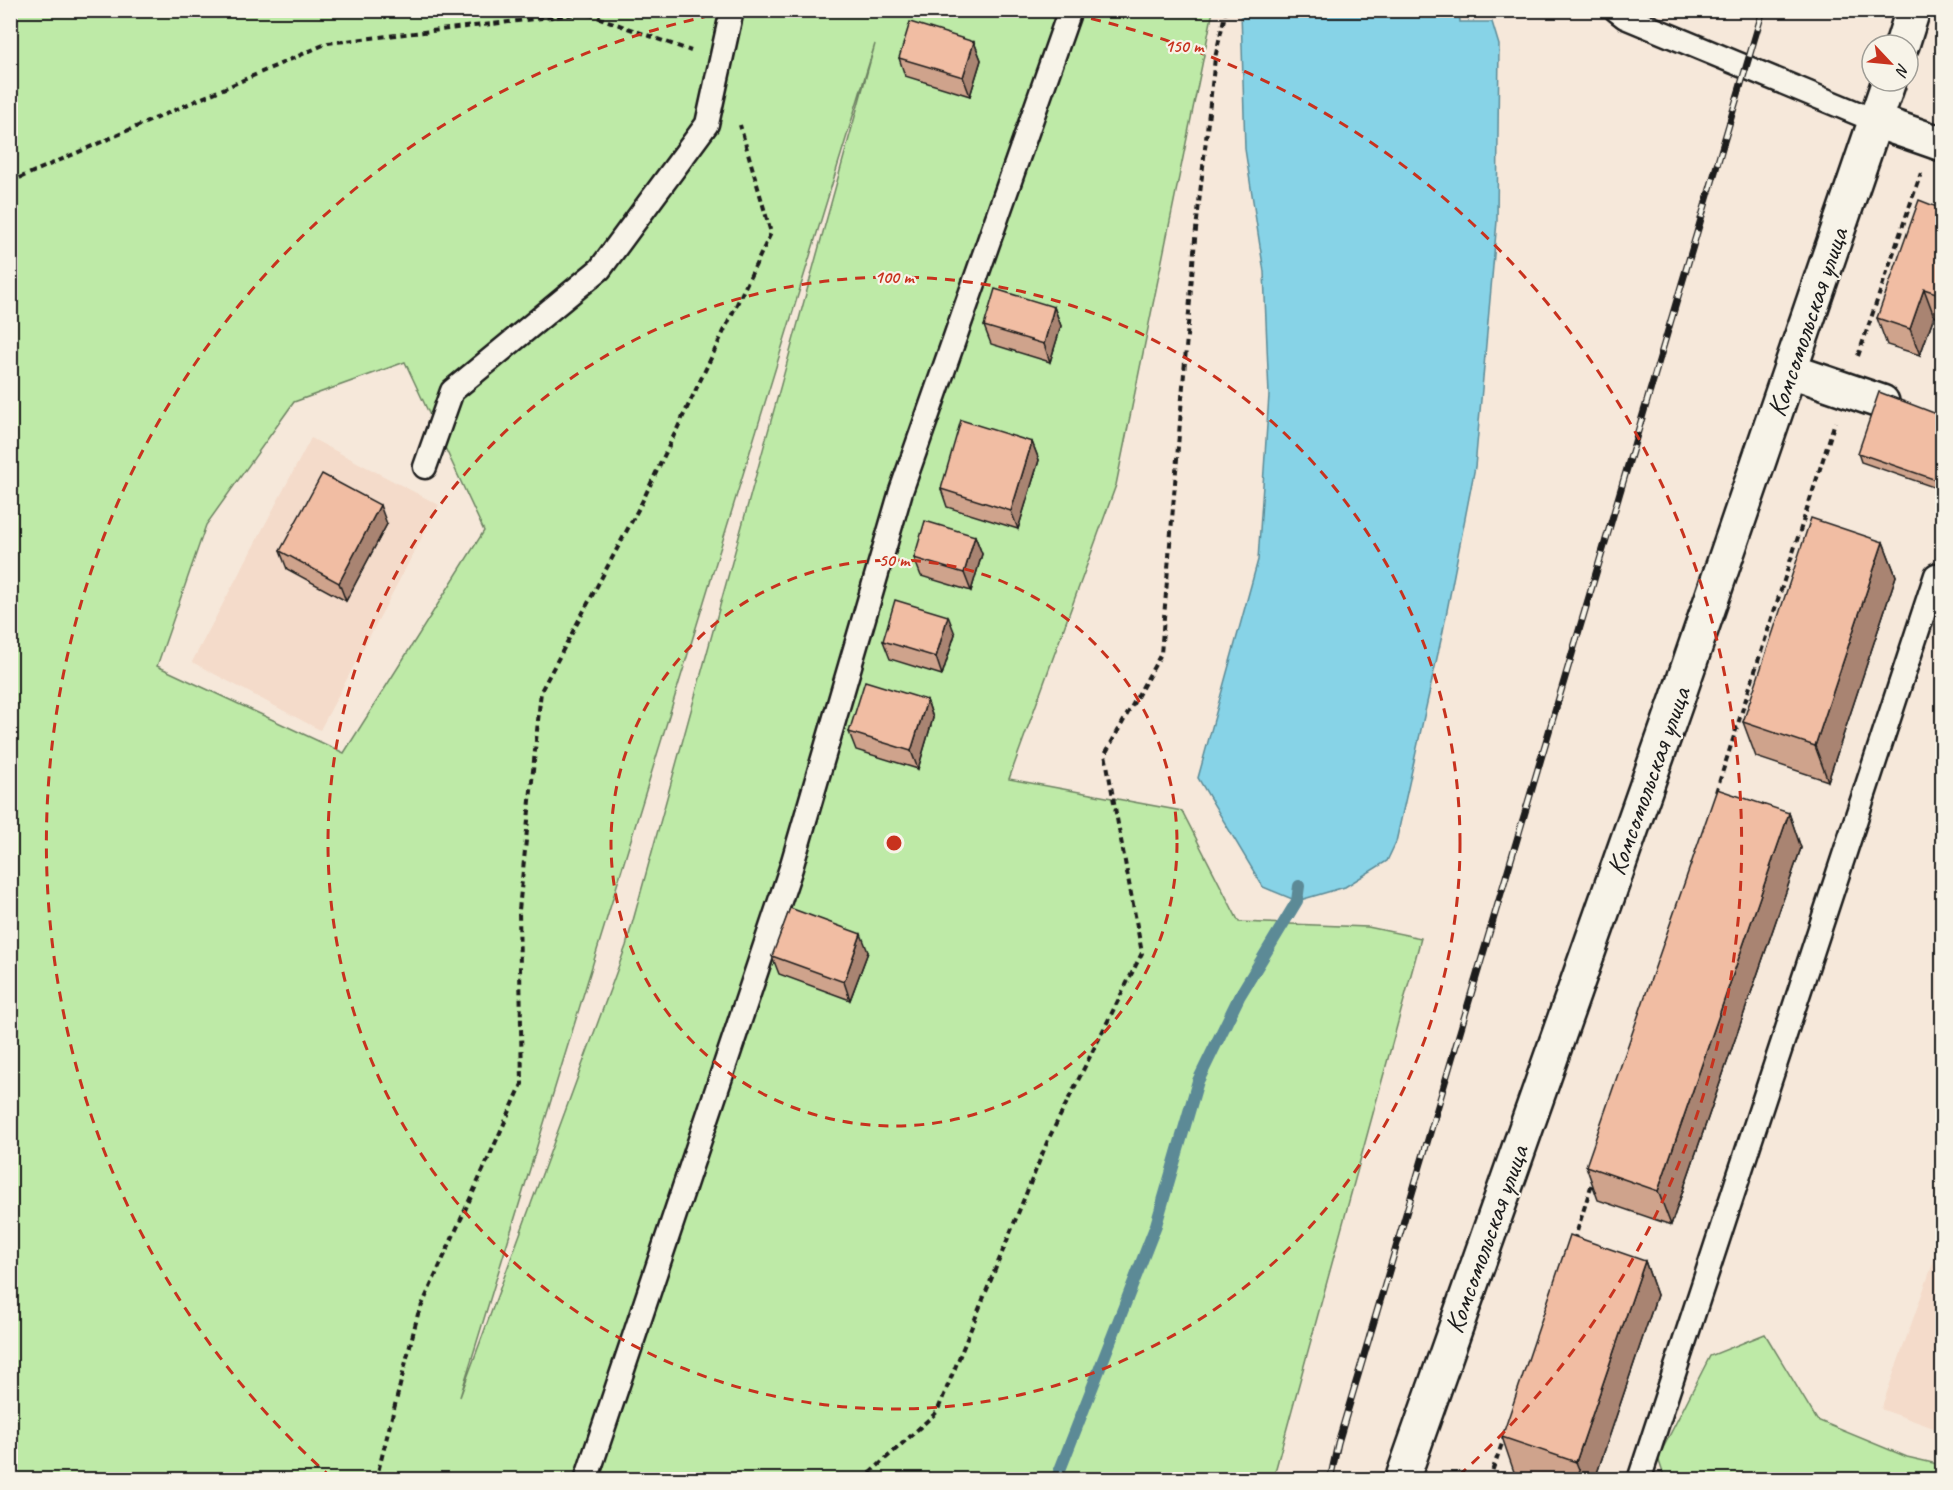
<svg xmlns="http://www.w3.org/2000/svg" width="1953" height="1490" viewBox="0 0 1953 1490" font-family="Caveat,sans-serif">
	<rect width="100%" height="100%" fill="#f6e8da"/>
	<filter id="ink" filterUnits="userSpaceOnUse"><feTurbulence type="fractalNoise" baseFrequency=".0167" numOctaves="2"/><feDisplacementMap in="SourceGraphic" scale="12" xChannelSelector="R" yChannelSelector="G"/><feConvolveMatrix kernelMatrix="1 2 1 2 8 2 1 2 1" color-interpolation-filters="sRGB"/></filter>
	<g filter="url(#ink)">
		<path fill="#f4dbca" d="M311 438 439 505 320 730 192 662Z
			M1942 1238V1431L1881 1409Z"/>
		<path fill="#beeaa7" stroke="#6d8362" stroke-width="1.5" fill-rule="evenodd" d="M10 11H1213L1116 485 1009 779 1182 811 1239 922 1368 927 1421 938 1273 1479H11ZM875 44 626 946 460 1397ZM405 362 484 531 344 753 157 666 206 525 294 402Z
			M1765 1334 1817 1420 1907 1457 1942 1465V1479H1665L1658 1458 1710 1356Z"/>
		<path fill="#87d3e7" stroke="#5c8a96" stroke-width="1.5" d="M1459 10 1460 22H1492L1499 45 1497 221 1475 467 1443 631 1396 842 1387 861 1345 887 1297 901 1263 887 1198 778 1258 560 1269 395 1264 272 1245 149 1241 11Z"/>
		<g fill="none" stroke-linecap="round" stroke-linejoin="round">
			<path stroke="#5c8a96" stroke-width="12" d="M1056 1480 1156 1225 1198 1081 1239 997 1297 901 1299 886"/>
			<g stroke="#1c1c1c" stroke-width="27">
				<path id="service" d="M1616 10 1625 17 1876 121
					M425 467 452 391 600 269 707 124 732 10
					M586 1480 791 868 901 491 1070 10
					M1639 1480 1936 575"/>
			</g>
			<g stroke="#1c1c1c" stroke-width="38">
				<path id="minor" d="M1876 121 1942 144
					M1791 371 1882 402"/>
			</g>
			<g stroke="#1c1c1c" stroke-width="38">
				<path id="tertiary" d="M1902 45 1913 10
					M1402 1480 1678 697 1889 81"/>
			</g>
			<path stroke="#1c1c1c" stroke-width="4" stroke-dasharray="6 4.5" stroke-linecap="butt" d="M10 182 328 43 586 13 691 51
				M1858 356 1921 173
				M1716 792 1835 422
				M1574 1241 1593 1180
				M376 1480 418 1314 522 1084 519 910 541 691 641 504 771 233 740 125
				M862 1480 937 1412 1048 1140 1142 953 1105 754 1161 654 1195 239 1215 58 1226 10
				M1489 1480 1504 1438"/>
			<use href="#service" stroke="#f7f3e8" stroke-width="22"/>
			<use href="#minor" stroke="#f7f3e8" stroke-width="33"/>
			<use href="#tertiary" stroke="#f7f3e8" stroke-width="33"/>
			<g stroke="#1c1c1c" stroke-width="7">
				<path id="rail" d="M1330 1480 1338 1443 1763 10"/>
			</g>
			<use href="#rail" stroke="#f7f3e8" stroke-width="4.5" stroke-dasharray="14" stroke-linecap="butt"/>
		</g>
		<path fill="#cfa38c" stroke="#1c1c1c" stroke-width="1.5" d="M974 42 981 60 970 96 905 76 899 58Z
			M1942 209V319L1934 316 1920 355 1887 345 1877 318Z
			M1054 307 1061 326 1050 362 991 344 984 326Z
			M1942 416V490L1861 462 1858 453Z
			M1032 442 1039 460 1018 529 947 507 941 489Z
			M387 524 346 601 287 569 280 551Z
			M975 536 982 554 971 591 921 576 914 558Z
			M1883 542 1896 576 1828 781 1756 757 1743 722Z
			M955 634 942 675 890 659 883 641Z
			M927 700 933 718 918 769 856 750 849 732Z
			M1789 813 1801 848 1671 1225 1598 1200 1586 1166Z
			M868 952 850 1000 779 974 772 956Z
			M1645 1261 1657 1295 1595 1479H1537L1514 1472 1502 1437Z"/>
		<path fill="#a98472" stroke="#1c1c1c" stroke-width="1.5" d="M974 42 981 60 970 96 963 77Z
			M1924 289 1934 316 1920 355 1910 329Z
			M1054 307 1061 326 1050 362 1044 344Z
			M1032 442 1039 460 1018 529 1011 511Z
			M380 505 387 524 346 601 339 583Z
			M975 536 982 554 971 591 964 573Z
			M1883 542 1896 576 1828 781 1815 746Z
			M948 616 955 634 942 675 936 657Z
			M927 700 933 718 918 769 911 751Z
			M1789 813 1801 848 1671 1225 1658 1191Z
			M861 934 868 952 850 1000 844 982Z
			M1645 1261 1657 1295 1595 1479H1583L1576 1462Z"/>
		<path fill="#f1bda3" stroke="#1c1c1c" stroke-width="1.5" d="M910 22 974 42 963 77 899 58Z
			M1919 200 1942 209V295L1924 289 1910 329 1877 318Z
			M995 289 1054 307 1044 344 984 326Z
			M1879 392 1942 416V482L1858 453Z
			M961 420 1032 442 1011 511 941 489Z
			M322 474 380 505 339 583 280 551Z
			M1811 518 1883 542 1815 746 1743 722Z
			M925 521 975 536 964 573 914 558Z
			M895 600 948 616 936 657 883 641Z
			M865 681 927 700 911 751 849 732Z
			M1717 789 1789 813 1658 1191 1586 1166Z
			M790 908 861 934 844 982 772 956Z
			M1570 1235 1645 1261 1576 1462 1502 1437Z"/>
	</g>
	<g fill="none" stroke="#c8321e" stroke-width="3" stroke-dasharray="10 8">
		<circle cx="894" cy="843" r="283"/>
		<circle cx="894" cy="843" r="566"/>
		<path d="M332 1478A848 848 0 0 1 732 11M1056 11A848 848 0 0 1 1456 1478"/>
	</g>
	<g text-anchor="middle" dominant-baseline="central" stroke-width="4.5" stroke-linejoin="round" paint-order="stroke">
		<g font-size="28" fill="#1c1c1c" stroke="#f7f3e8">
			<text transform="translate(1807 322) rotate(-71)">Комсомольская улица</text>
			<text transform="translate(1648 781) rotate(-70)">Комсомольская улица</text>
			<text transform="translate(1486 1239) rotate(-70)">Комсомольская улица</text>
		</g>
	</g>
	<circle cx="894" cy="843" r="9" fill="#c8321e" stroke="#f7f3e8" stroke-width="3"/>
	<g font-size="18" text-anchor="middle" font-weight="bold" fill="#c8321e" stroke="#f7f3e8" stroke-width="4.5" stroke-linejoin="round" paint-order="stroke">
		<text x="1184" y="52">150 m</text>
		<text x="894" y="283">100 m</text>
		<text x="894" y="566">50 m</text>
	</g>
	<rect width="1953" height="1490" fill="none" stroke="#f7f3e8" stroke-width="36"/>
	<rect x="18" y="18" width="1917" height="1454" fill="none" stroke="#1c1c1c" stroke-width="2" filter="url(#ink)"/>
	<g transform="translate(1890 63) rotate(116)"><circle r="28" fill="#f7f3e8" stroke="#9f9d96" stroke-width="1.5"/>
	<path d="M0-4.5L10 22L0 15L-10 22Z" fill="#c8321e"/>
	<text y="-9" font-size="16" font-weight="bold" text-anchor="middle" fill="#1c1c1c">N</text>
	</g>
</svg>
